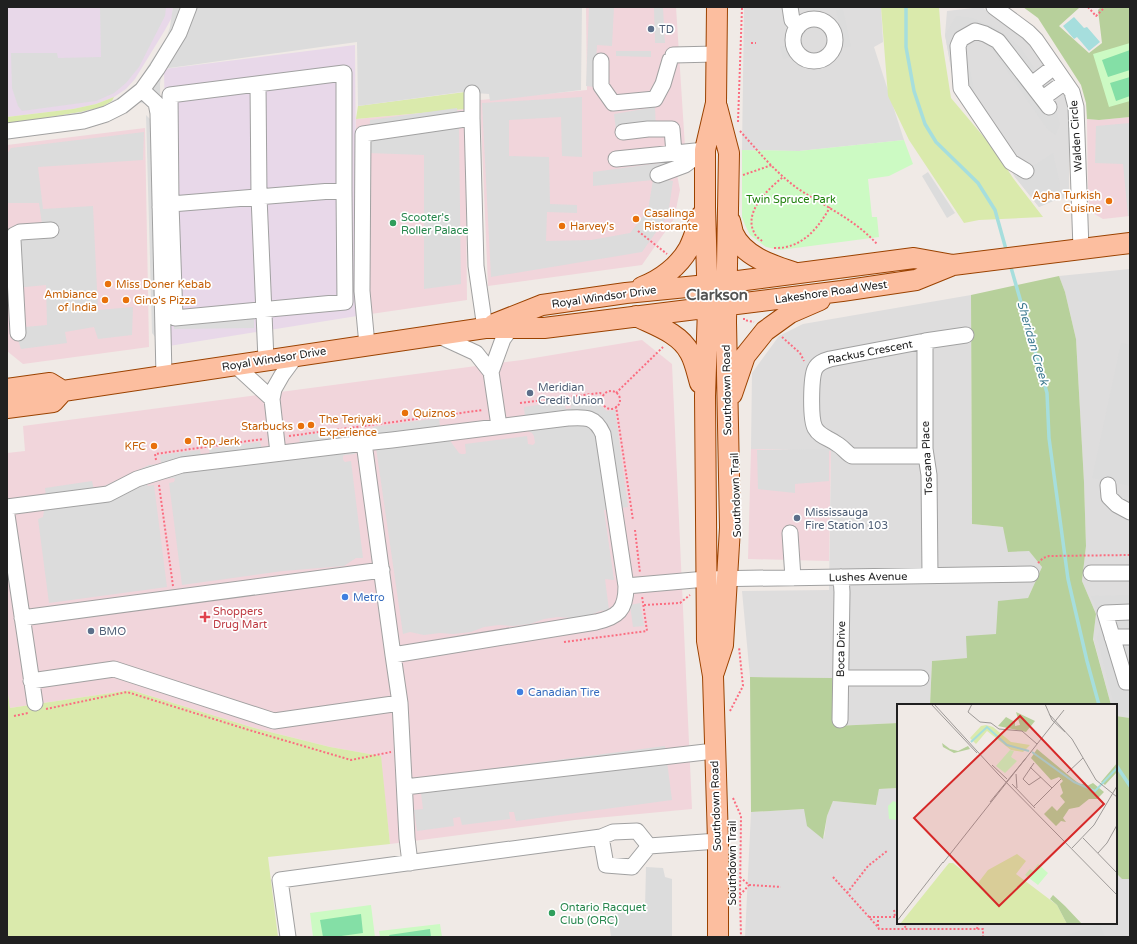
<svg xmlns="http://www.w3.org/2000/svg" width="1137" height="944" viewBox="0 0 1137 944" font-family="'Varela Round',sans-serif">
	<rect width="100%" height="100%" fill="#f0eae6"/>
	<path fill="#dedddd" d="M744 7H881L883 42 874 47 904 140 799 151 742 150Z
		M982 7 1027 40 1063 93 1069 106V197L1053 201 1039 207 1015 177 997 147 956 96 945 35 947 11Z
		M1130 269V718L1116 716V705H1111L1093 638 1096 614 1082 581 1086 546 1084 482 1076 339 1065 292 1059 276Z
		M971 295 972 524 1003 527 1029 551 1042 567 1028 598 996 634 968 658 932 661 930 705H898V723L834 726 832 678 750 677 742 591 829 590 831 451 751 449 752 373 779 336 803 324Z
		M898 788V923H1116V873L1122 879H1130V937H745L751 812 804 809 824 838 827 816 833 801 876 805 879 789Z"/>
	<path fill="#f1d5db" d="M586 7H676L685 147 674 159 680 190 674 219 642 265 488 286 480 100 587 90Z
		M465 109 467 300 357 316 356 119Z
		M1130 117V216L1103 219 1091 212 1088 199 1087 119 1099 120Z
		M145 128 149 347 23 364 7 351V145Z
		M642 340 672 364 692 809 575 820 390 844 380 756 330 747 258 729 131 690 10 708 7 688V453L25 451 23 426 522 360Z
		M751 449 831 451 829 561 748 559Z"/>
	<path fill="#e8d8e9" d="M7 7H173L172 17 165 30 135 79 126 89 114 97 96 104 73 109 7 117Z
		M355 45 357 316 169 346 164 69Z"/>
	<path fill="#daeaac" d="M881 7H939L941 34 951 98 994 149 1013 178 1043 217 979 220 964 223 909 140 888 96Z
		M465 92V109L356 119 358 106Z
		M114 97 112 101 102 107 81 112 7 124V117L73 109 96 104Z
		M7 688 10 708 131 690 258 729 330 747 381 756 390 844 268 857 278 937H7Z"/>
	<path fill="#b7d09b" d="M1023 7H1078L1079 8 1059 26 1089 53 1102 43 1098 10 1101 7H1130V117L1099 120 1087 119 1086 103 1081 85 1038 18Z
		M1059 276 1065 292 1076 339 1084 482 1086 546 1082 581 1096 614 1093 639 1111 705H930L932 661 967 658 966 636 996 634 998 601 1028 598 1042 567 1029 551 1008 552 1003 527 972 524 971 295Z
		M750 677 832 678 835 726 898 723V788L879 789 876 805 833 801 827 816 823 839 807 826 804 809 751 812Z
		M1116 716 1130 718V879H1122L1116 873Z"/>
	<path fill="#ccfac3" d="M1130 43V101L1109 107 1093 54Z
		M904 140 913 164 889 176 868 179 872 217H877L879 237 780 250 766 247 750 235 745 225 742 217V150L799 151Z
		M893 801 898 803V820L889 819 888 806Z
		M371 905 375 937H313L310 913Z
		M440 924 442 937H380L379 931Z"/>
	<path fill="#84dfa6" d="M1130 50V70L1108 77 1102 60Z
		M1130 77V96L1116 101 1110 83Z
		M361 914 363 933 334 937H323L320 920Z
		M430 929 431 937H390L389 935Z"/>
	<path fill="#dcdcdc" d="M100 7H166L165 16 139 67 126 83 114 93 96 101 22 111 18 106 12 88 11 53H57L58 58 101 57Z
		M173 7H582L581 90 490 101 489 94 462 92 358 106 357 42 162 69 160 84 167 341 157 339 152 333 146 115 151 120V113L149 108 145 104 139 102 107 120 7 124 81 112 102 107 121 96 138 82 167 36 170 27Z
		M589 7H614L612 46 597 45 595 87 586 86Z
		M654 8H663L665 43H655Z
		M843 9 851 46 844 48 836 10Z
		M956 16 973 18 996 28 1021 48 1041 78 1056 108 1060 124 1056 135 1047 129 985 39 974 38 966 49 977 104 1022 173 1053 153 1060 183 1059 192 1053 201 1039 207 1015 177 997 147 956 96 945 35Z
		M789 45 791 57 783 59 780 47Z
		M616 51H651V57L616 56Z
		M582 97V157L562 156 561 117 509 120V156L549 157 550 204 577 205V213L547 212 546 241 591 240 630 233 648 210 653 180 593 186V172L667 162 668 180 673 181 668 215 642 252 491 277 482 103Z
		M655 107 656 130 617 138 614 114Z
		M457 108 459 130 461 284 424 289V155L368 153 370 120Z
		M1130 123V216H1128L1123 164 1095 163 1096 126Z
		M144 132 143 160 38 167 43 209 93 206 98 310 133 307 132 335 98 339 94 327 65 332 67 343 21 349 14 328 47 325 46 285 15 288 14 240 42 224 39 203H7V154L11 148Z
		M928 172 955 213 947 218 922 176Z
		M174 309H254V328L174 329Z
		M1121 343 1130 345V486L1092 478Z
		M600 396 601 406 607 411 615 410 628 507 604 510 614 580 605 579 609 610 600 611 588 616 572 618 558 617 544 619 530 624 513 626 499 625 484 627 471 632 453 634 440 633 424 635 410 632 403 634 373 427 439 418 440 427 459 453 461 454H465L466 453 465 444 527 436 528 444 533 445 535 443 534 436 532 433 526 430 524 407 564 401 566 409 571 408 570 400Z
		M352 429 355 454 345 455 343 456V460L345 462 351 461 363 558H356L344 566 283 571 182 585 169 483 174 482 175 479 174 478 147 481 146 483 148 486 154 485 167 587 49 603 38 519 43 517 46 497 45 488 92 481 94 490 100 488 149 465 161 464 160 455 200 450 201 457H210L209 449 260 442 262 449 300 444 299 436Z
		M829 449V481L795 484V493L758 489 757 450Z
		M1130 595V713L1116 712V705H1114L1097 638 1102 621 1091 596Z
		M640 603 644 626 633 627 630 605Z
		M665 746 672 800 516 821 514 812H509L510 819 462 825 460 817 453 818 454 826 417 831 414 810 423 809 419 778Z
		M646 867 663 868 665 877 672 879V937H611L608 915 645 908Z
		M1100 924 1105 937H1061Z
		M981 935 980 937H876V936Z"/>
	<path fill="#a6dedd" d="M1074 17 1084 28 1087 27 1100 42 1089 51 1077 37 1074 39 1063 26Z"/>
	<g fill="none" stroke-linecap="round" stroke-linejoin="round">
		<path stroke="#a6dedd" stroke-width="3.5" d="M906 7V47L914 91 925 124 936 142 978 183 995 210 1007 253
			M1010 264 1047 393 1049 438 1068 579 1087 661 1099 705
			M1116 765 1130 786"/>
		<g stroke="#a1a1a1" stroke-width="17">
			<path id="minor" d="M790 7 792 20 798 27
				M994 7 1028 32 1036 40 1072 92 1076 107 1081 249
				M793 40a21 21 0 1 1 42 0a21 21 0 1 1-42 0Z
				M673 55 716 54
				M601 61V86L613 103 655 99 663 84 670 60
				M258 84 259 197 266 360
				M1032 84 1054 67
				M142 90 156 103 158 113 164 376
				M472 93V118L476 266 485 328
				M1043 98 1065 82
				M7 131 83 121 106 114 122 106 142 90 157 69 179 33 189 7
				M623 132 648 129H672L674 153
				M616 159 705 150
				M1026 171 1011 162 961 88 958 46 961 39 975 31 985 34 998 41 1049 107
				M658 175 685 165 704 151
				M160 207 171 204 344 190 345 302 175 318 171 204 170 95 344 73V190
				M18 333 13 240 14 235 20 232 51 230
				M437 335 476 353 491 372
				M925 341V449L929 475 930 575
				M367 345 362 291 363 134 472 118
				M235 365 272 399
				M499 426 491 372 503 339 511 328
				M278 453 272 399 274 389 282 375 296 356
				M926 456H852C846 453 843 447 837 444 829 438 820 437 815 428 810 419 811 377 815 369 818 363 823 361 830 359L925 341 966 335
				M1108 485 1109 497 1117 505 1130 512
				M7 507 108 494 137 479 182 465 373 442 392 440 568 418C585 417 595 416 603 434L626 586C626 610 618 617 596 622L393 655 364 443
				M7 515 35 703
				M790 533 793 578
				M1091 573H1130
				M626 586 706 579 1031 574
				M1130 612 1105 613 1126 682H1130
				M22 618 382 570
				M1112 637H1130
				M393 655 400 703 407 838 410 863
				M841 678H921
				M31 681 114 669 274 721 400 703
				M840 720 842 592 841 577
				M405 787 714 751
				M649 846 718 841
				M288 937 280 880 601 837 613 832 637 831 649 846 632 867 606 865 601 837"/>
		</g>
		<g stroke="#9b4200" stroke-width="22">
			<path id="major" d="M717 7 716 103 705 150V207L708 308 705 396 707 641 713 676 718 841V937
				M730 221C731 224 732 229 733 233 743 256 771 265 793 272
				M642 287C661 280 679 266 689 248 694 238 697 227 701 216
				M636 316C654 325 680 333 690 353 695 362 697 373 700 383
				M494 324 542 305 626 293 707 285 914 258 953 265
				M7 389 50 383 63 391 485 328H544L842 291 916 280 953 265 1130 243
				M732 394 745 356 765 331 790 313 820 300
				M7 408 53 402 63 391
				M714 672 723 645 730 528 726 322 729 153 717 107"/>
		</g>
		<path stroke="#fb6d80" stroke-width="2" stroke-dasharray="2 2" stroke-linecap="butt" d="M1088 7 1096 16 1105 7
			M751 43H756
			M738 122 742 7
			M740 131C758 151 775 172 797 188 825 207 853 218 877 244
			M743 175 772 165
			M638 231 667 254
			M762 241C760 239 756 237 755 234 742 213 768 189 783 177
			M774 248C801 249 818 229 830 207
			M744 318V320L754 322
			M782 337 800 353 804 361
			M602 400a9 9 0 1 1 18 0a9 9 0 1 1-18 0Z
			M616 393 663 347
			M520 403 600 393 604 395
			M616 406 633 520
			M289 436 483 410
			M156 460 155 454 263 439
			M159 485 173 586
			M635 530 640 573
			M1038 563 1043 558 1049 556 1130 555
			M644 605 680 603 690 595
			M564 642 647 631 642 596
			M46 709 127 692 249 730 351 760 391 752
			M730 711 743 686 739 647
			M14 716 28 713
			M733 798 741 816 740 895 741 937
			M740 877 749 885 781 887
			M833 877 878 927 879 929H983V937
			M847 893 868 866 887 851
			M740 895 749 885
			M894 910 895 917
			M869 917H897L898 918
			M902 923 907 929
			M878 926V917
			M977 929 978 923"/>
		<use href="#minor" stroke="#fff" stroke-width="15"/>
		<use href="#major" stroke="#fcbe9f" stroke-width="20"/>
	</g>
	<g fill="#5c6f8a" stroke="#fff" stroke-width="1.5">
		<circle cx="651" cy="29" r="4"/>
		<circle cx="530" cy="393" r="4"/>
		<circle cx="797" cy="518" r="4"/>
		<circle cx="91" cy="631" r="4"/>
	</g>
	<g fill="#e8710a" stroke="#fff" stroke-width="1.5">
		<circle cx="1109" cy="201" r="4"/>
		<circle cx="636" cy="219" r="4"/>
		<circle cx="562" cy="226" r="4"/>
		<circle cx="108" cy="284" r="4"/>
		<circle cx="105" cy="300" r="4"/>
		<circle cx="126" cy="300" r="4"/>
		<circle cx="405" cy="413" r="4"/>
		<circle cx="311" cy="425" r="4"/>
		<circle cx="301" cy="426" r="4"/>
		<circle cx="188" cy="441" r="4"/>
		<circle cx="154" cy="446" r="4"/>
	</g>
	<g fill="#2e9e5b" stroke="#fff" stroke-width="1.5">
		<circle cx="393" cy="223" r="4"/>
		<circle cx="552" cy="913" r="4"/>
	</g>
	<g fill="#3f7fe0" stroke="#fff" stroke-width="1.5">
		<circle cx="345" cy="597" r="4"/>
		<circle cx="520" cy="692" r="4"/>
	</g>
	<path fill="#e0444e" stroke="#fff" stroke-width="1.5" d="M203 611h4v4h4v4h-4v4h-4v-4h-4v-4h4z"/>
	<g text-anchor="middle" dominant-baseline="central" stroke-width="3.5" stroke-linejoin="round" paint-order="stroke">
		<g font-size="11" fill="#4e5e75" stroke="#fff" text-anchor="start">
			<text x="659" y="29">TD</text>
			<text x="538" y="387">Meridian<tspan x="538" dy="13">Credit Union</tspan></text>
			<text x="805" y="512">Mississauga<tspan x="805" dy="13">Fire Station 103</tspan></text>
			<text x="99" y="631">BMO</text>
		</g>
		<g font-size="11" fill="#202020" stroke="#fff">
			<text transform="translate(1076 136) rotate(-94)">Walden Circle</text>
			<text transform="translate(831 292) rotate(-8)">Lakeshore Road West</text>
			<text transform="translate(604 297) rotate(-8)">Royal Windsor Drive</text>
			<text transform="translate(870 352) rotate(-11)">Rackus Crescent</text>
			<text transform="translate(274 359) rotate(-9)">Royal Windsor Drive</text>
			<text transform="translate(727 390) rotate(-91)">Southdown Road</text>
			<text transform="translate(927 458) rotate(-93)">Toscana Place</text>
			<text transform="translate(736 495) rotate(-92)">Southdown Trail</text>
			<text transform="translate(868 577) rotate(-1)">Lushes Avenue</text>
			<text transform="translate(841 649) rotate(-89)">Boca Drive</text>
			<text transform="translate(716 806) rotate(-92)">Southdown Road</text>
			<text transform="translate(732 863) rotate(-90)">Southdown Trail</text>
		</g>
		<g font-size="11" fill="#c56008" stroke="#fff" text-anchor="start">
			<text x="1101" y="195" text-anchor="end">Agha Turkish<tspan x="1101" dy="13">Cuisine</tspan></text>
			<text x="644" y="213">Casalinga<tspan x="644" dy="13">Ristorante</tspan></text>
			<text x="570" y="226">Harvey's</text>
			<text x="116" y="284">Miss Doner Kebab</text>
			<text x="97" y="294" text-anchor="end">Ambiance<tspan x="97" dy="13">of India</tspan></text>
			<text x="134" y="300">Gino's Pizza</text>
			<text x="413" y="413">Quiznos</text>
			<text x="319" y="419">The Teriyaki<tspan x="319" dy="13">Experience</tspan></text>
			<text x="293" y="426" text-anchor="end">Starbucks</text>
			<text x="196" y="441">Top Jerk</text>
			<text x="146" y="446" text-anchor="end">KFC</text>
		</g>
		<g font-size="11" fill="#1e800b" stroke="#fff">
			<text x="791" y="199">Twin Spruce Park</text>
		</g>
		<g font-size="11" fill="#27864d" stroke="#fff" text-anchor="start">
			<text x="401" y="217">Scooter's<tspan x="401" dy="13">Roller Palace</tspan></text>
			<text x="560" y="907">Ontario Racquet<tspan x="560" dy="13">Club (ORC)</tspan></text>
		</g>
		<g font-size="11" fill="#366cbe" stroke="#fff" text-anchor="start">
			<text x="353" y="597">Metro</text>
			<text x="528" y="692">Canadian Tire</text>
		</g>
		<g font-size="11" fill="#be3a42" stroke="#fff" text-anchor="start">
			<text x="213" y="611">Shoppers<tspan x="213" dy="13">Drug Mart</tspan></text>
		</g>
		<g font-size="12" font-style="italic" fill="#3f7b91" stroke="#fff">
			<text transform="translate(1033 343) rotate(74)">Sheridan Creek</text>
		</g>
		<g font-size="15" font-weight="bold" fill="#535353" stroke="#fff">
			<text x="717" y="295">Clarkson</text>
		</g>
	</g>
	<g transform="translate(897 704)">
		<rect width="220" height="220" fill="#f0eae6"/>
		<path d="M89 21 96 23 114 38 133 41 126 48 114 46 90 27 79 40 73 34 84 22ZM120 150 129 157 119 170 160 201 170 220H3L52 159H56L81 179 91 166Z" fill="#daeaac"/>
		<path d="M119 8 138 17 129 28 101 22 109 13 118 18V22L123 21ZM45 39 53 45 61 47 71 42 73 45 57 49 46 43ZM140 45 176 75 184 81 188 78 190 82 196 79 207 88 200 95H192L182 103 172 105 166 114 169 118 164 117 159 122 147 110 155 102 160 107 168 98 163 92 166 89 163 80 166 77 162 73 154 76 134 54ZM220 59V68L208 81 204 78ZM156 191 168 202 185 220H170L160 201 153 195Z" fill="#b7d09b"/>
		<path d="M113 46 117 47 114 53 120 57 108 69 99 62ZM141 160 151 169 141 181 128 171 133 165 136 167Z" fill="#ccfac3"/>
		<path fill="none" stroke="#a6dedd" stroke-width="2" d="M74 38 90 23 110 41 132 47M135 48 177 78 198 87 220 64"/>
		<path fill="none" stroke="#9d9997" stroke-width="1" d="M34 0 80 49M37 0 101 70 220 191M75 0 71 8 83 18 94 19 102 25 125 27 140 40M148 0 155 16 168 28M152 10 175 35 199 76 220 93M137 59 126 75 132 81 144 73M95 61 110 75M133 63 155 84M170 69 186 54M119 70 120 84M115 80 138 104M93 98 129 54M136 103 164 75M186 134 220 169M175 144 197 121 220 82M201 149 210 139 220 121M46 159 167 6M0 217 46 158"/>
		<path fill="#d62828" fill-opacity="0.15" stroke="#d62828" stroke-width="2" d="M123 12 207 100 102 202 17 114Z"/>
		<rect width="220" height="220" fill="none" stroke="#202020" stroke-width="2"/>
	</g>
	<rect width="1137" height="944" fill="none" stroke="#202020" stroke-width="16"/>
</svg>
